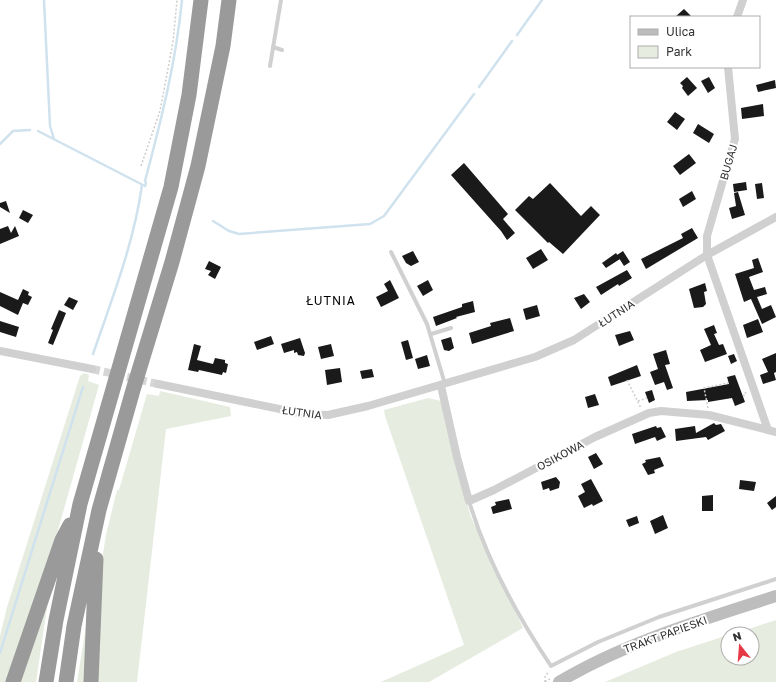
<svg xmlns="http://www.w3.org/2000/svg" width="776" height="682" viewBox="0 0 776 682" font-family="'Golos Text',sans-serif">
	<rect width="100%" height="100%" fill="#fff"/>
	<path fill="#e6ecdf" d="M84 373 89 375 88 381 99 385 51 555 7 682H0V636L7 607 80 376Z
		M160 391 230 407 231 416 166 429 137 682H95L100 572 106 535 117 490H119L147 394 159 396Z
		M428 398 441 401 456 468 471 517 523 628 429 682H381L464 645 385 416 384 410Z
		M49 594 36 682H20Z
		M87 620V682H77Z
		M776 620V682H605L676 652 728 635V658H752V634H733Z"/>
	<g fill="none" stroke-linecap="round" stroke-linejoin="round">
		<path stroke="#cfe2ee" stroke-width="2.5" d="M44 0 50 126 54 139
			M517 35 542 0
			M479 87 512 41
			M38 131 143 185
			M0 144 13 131 30 130
			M145 186 146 183 145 181C161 121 176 62 182 0
			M213 221 229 231 239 234 370 224 384 216 474 94
			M93 354C112 299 134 243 142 185
			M0 653 83 387"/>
	</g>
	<path fill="#1a1a1a" d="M684 9 692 17H675Z
		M687 77 697 88 688 96 682 88 683 86 680 83Z
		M709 77 715 88 708 93 701 81Z
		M775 80 776 88 758 92 756 85Z
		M763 104 764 116 742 119 741 108Z
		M675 112 685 119 677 130 667 122Z
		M698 124 714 134 709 143 693 133Z
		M689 154 696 163 680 175 673 166Z
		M464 163 508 214 503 219 515 233 507 240 501 231 451 175Z
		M746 182 747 190 734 192 733 184Z
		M550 183 581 216 591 206 600 215 563 254 549 242 548 243 515 210 529 196 533 199Z
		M762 183 764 198 757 199 755 184Z
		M692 191 696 199 683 207 679 199Z
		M738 192 745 215 732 219 729 208 736 206 734 193Z
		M6 201 10 213 0 207V203Z
		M23 210 33 215 28 223 19 218Z
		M8 226 11 233 15 226 19 236 0 244V229Z
		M692 228 698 238 646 269 641 259 683 238 681 234Z
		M541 249 548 260 533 269 526 258Z
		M413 251 419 262 411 266 406 263 402 256Z
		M623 251 630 262 624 266 617 255Z
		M616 253 620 259 606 268 602 263Z
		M758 258 763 272 749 277 754 290 765 287 767 294 757 297 762 309 771 305 776 317 762 324 751 299 744 302 735 274 754 268 752 260Z
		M209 261 221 267 215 279 208 275 211 271 205 269Z
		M627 270 632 278 619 286 618 284 601 295 596 287Z
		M390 280 399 298 381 307 376 297 388 291 384 284Z
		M428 280 433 290 423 296 417 286Z
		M705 283 707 291 704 292 706 304 703 307 694 308 689 289Z
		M23 289 29 292 28 295 32 297 28 305 23 303 18 315 0 306V292L18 300Z
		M584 294 590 302 581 309 574 298Z
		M69 297 78 301 73 310 64 305Z
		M473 301 475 312 456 317 457 318 436 326 433 317 462 307V304Z
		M537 305 540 316 526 320 523 309Z
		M59 310 66 313 53 345 48 343 53 330 51 329Z
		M510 318 514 331 472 344 469 333 491 326 490 323Z
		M758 319 763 332 747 338 743 325Z
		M0 321 19 327 16 337 0 332Z
		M714 325 717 333 714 334 719 345 723 344 727 354 705 362 700 350 711 345 704 329Z
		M630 331 634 340 619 346 615 335Z
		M271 336 274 344 257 350 254 342Z
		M451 337 454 348 449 351 444 350 441 340Z
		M300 338 305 353 304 356 298 355 297 352 294 353V350L284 353 281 344Z
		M408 340 413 358 406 360 401 342Z
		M194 344 201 346 197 360 213 364 215 358 225 360V363L228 364 226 373 223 372 222 375 199 370 198 372 188 370Z
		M331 344 334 356 321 359 318 347Z
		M666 350 670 364 665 365 673 388 667 390 664 382 655 385 650 372 658 369 653 354Z
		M776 353V372L774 373 776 380 763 384 760 375 768 372 762 359Z
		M734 354 737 361 731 364 728 356Z
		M427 355 430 366 418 369 415 359Z
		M637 365 641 376 611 386 608 377Z
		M340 368 342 382 327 385 325 370Z
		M372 369 374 377 362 379 360 371Z
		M735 375 745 402 735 406 732 398 708 402V400L687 401 686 392 729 384 727 377Z
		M652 390 655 400 649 403 645 392Z
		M595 394 599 405 588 408 585 397Z
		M714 423 716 425 721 424 725 431 708 440 706 437 676 441 675 429 695 426 696 433Z
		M656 426 657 428 661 427 666 437 657 441 655 437 635 444 632 434Z
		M596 453 603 464 594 469 588 457Z
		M660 457 664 466 654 470 655 473 648 475 642 464 646 462 645 460Z
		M556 477 560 482 559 488 550 491 549 488 543 490 541 482Z
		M591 479 603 501 593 506 592 504 584 508 578 496 585 492 581 484Z
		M740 480 756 482 754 491 739 489Z
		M713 495V511H702V496Z
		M776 496V507L772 510 767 503Z
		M509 499 512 509 493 514 491 507 496 505 495 502Z
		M663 515 668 528 655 534 650 521Z
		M637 516 639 523 629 527 626 520Z"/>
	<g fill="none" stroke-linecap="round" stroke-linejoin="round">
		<path stroke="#d6d6d6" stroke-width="8" stroke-dasharray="8 4" stroke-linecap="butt" d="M92 369 158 384"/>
		<path stroke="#cdcdcd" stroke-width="1.5" stroke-dasharray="2 2" stroke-linecap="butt" d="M141 166 160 111 173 42 177 0
			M627 380 641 408
			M743 396 746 394 745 392
			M638 401 647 398
			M708 408 704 388 728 383
			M545 682 550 679
			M545 682V677L549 671"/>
		<path stroke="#d0d0d0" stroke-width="4" d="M273 47 282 50
			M270 66 281 0
			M391 252 427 324 445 384
			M431 334 451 328
			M469 501C486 558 518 617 551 666L598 642 659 617 776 579"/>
		<path stroke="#d0d0d0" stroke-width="8" d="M737 17 743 0
			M0 351 92 369
			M158 384 304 414 328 415 368 406 535 357 574 340 707 255 776 217
			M441 386 457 457 469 501 494 490 595 437 649 413 661 411 709 415 768 430 707 255V236L735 139 728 67
			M768 430 776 432"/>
		<path stroke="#bdbdbd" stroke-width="12" d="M559 682C626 642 702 620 776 596"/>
		<path stroke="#9a9a9a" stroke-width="15" d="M13 682 62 540 70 525
			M46 682 56 620 80 504 171 187 189 95 201 0
			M66 682 74 626 99 510 133 390 172 262 198 166 223 46 229 0
			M91 682 96 559"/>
	</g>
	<g text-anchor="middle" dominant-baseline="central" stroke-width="4" stroke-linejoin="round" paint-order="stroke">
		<g font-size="11" fill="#333" stroke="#fff">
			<text transform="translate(728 162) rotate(-74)">BUGAJ</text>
			<text transform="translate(616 313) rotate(-33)">ŁUTNIA</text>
			<text transform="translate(302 412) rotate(8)">ŁUTNIA</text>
			<text transform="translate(560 455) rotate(-28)">OSIKOWA</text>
			<text transform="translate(665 634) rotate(-20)">TRAKT PAPIESKI</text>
		</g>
		<g font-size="12" letter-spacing="1" fill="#000" stroke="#fff">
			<text x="331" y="300">ŁUTNIA</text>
		</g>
	</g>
	<rect x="630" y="16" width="130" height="52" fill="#ffffff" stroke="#adadad"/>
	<rect x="638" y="29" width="20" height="6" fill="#bdbdbd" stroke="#adadad"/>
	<text x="666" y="36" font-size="12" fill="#333333">Ulica</text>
	<rect x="638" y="46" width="20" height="12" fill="#e6ecdf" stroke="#adadad"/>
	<text x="666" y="56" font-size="12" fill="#333333">Park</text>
	<g transform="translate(740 646) rotate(343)"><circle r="19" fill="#ffffff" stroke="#adadad"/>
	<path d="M0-3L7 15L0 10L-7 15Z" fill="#e63946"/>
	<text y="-6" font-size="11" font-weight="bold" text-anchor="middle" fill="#333333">N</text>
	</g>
</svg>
